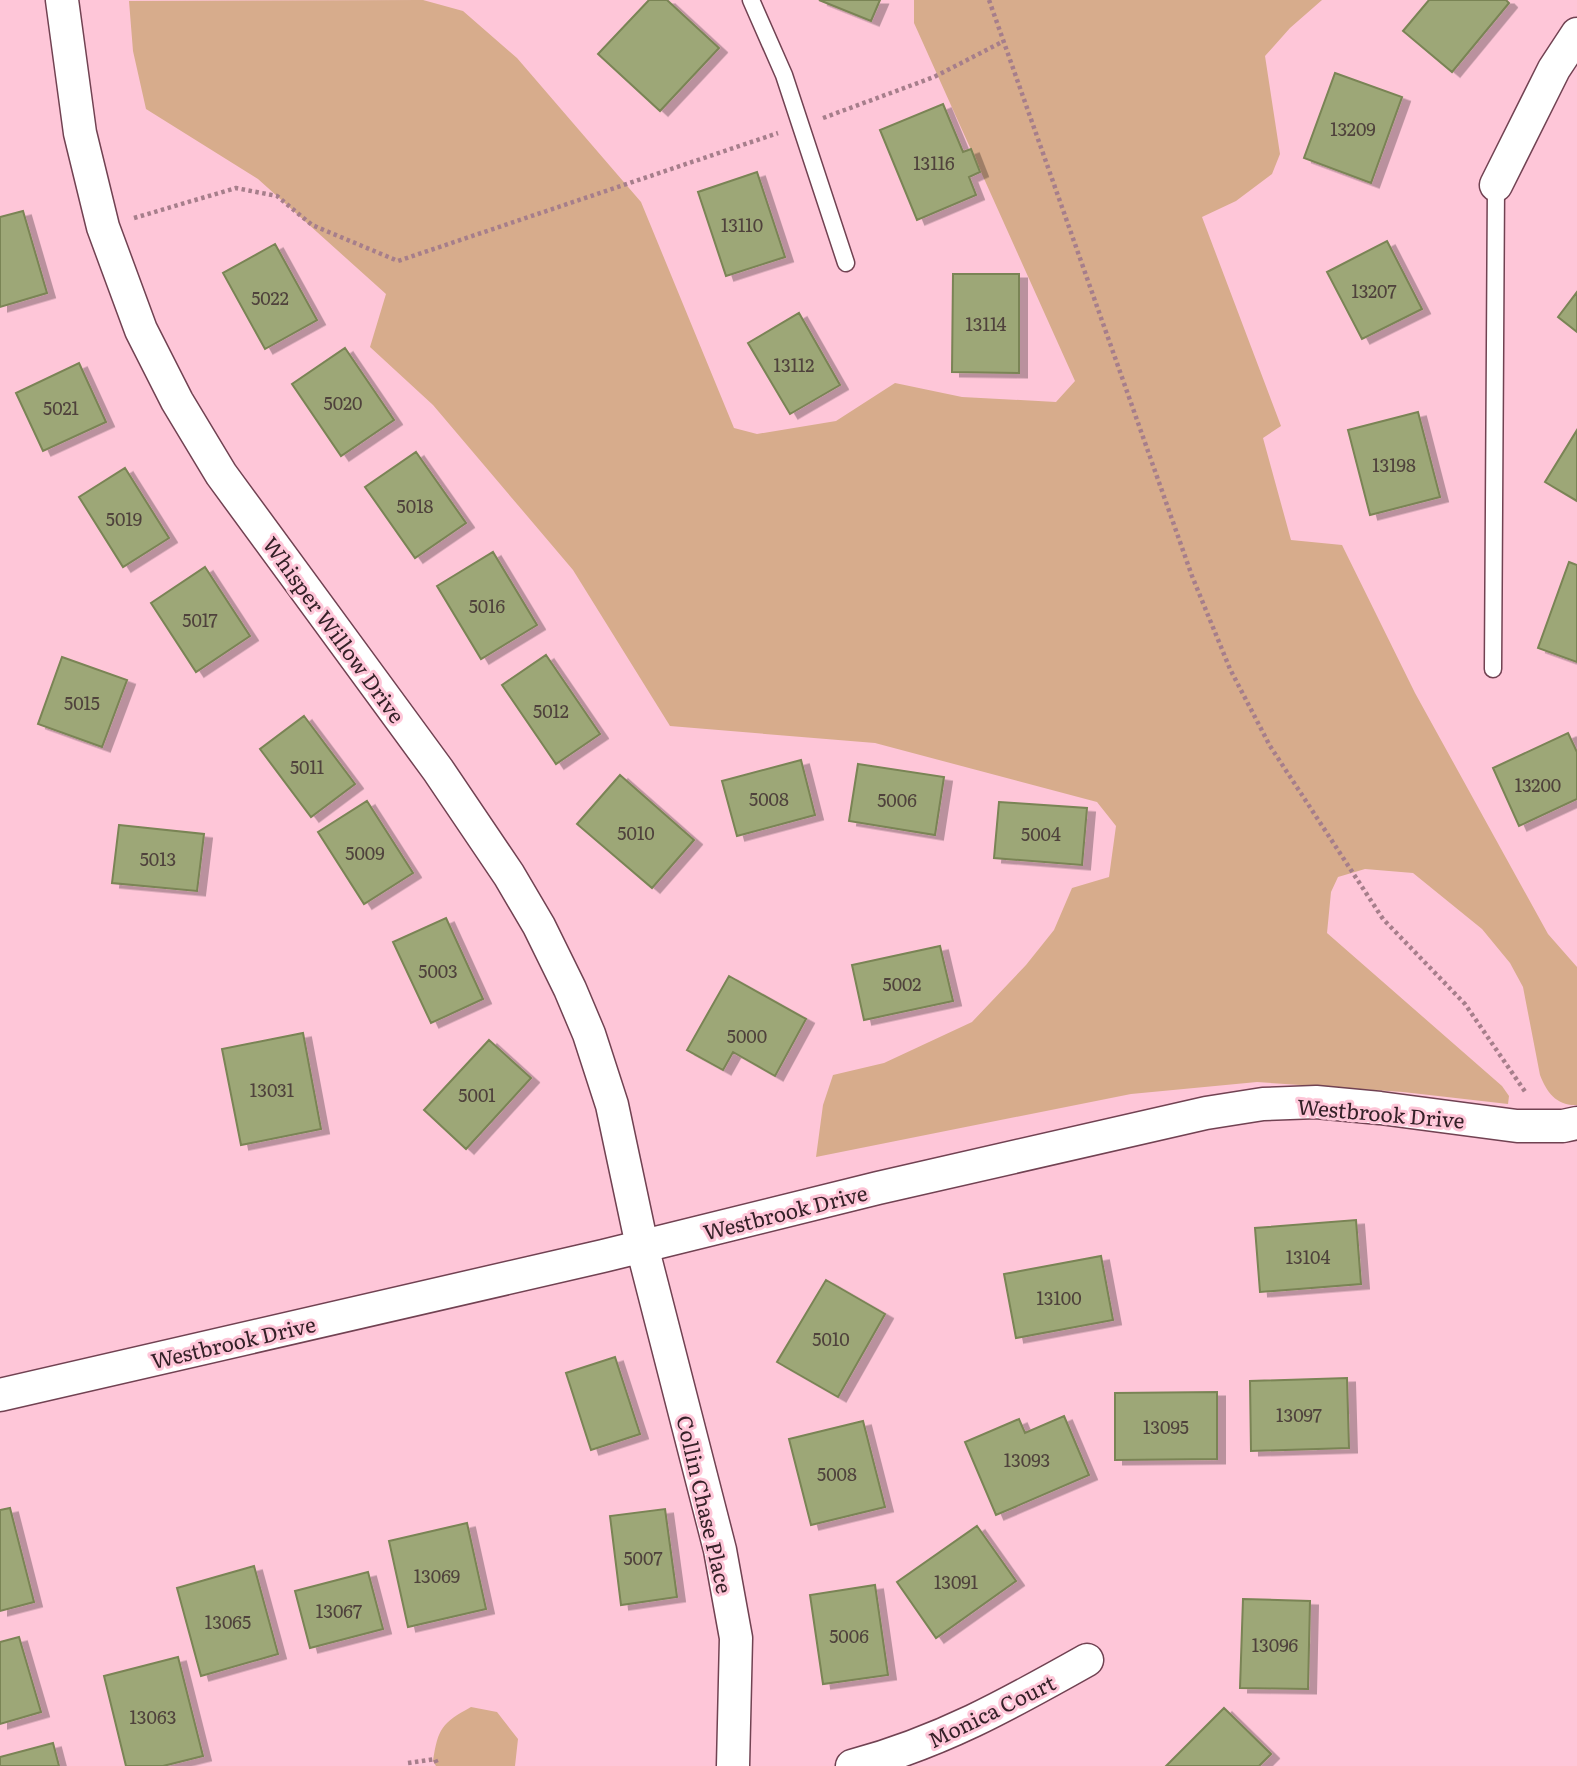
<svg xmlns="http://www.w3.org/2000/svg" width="1577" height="1766" viewBox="0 0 1577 1766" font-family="Literata,serif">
	<defs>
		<filter id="shadow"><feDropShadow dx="8" dy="4.5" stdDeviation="0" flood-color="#0004"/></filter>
	</defs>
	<rect width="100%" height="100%" fill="#fec6d8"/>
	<path fill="#d7ac8c" d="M423 0 463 11 517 58 641 202 734 428 757 434 836 421 895 383 962 397 1056 402 1075 381 914 23V0H1322L1290 28 1265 56 1280 154 1272 174 1236 201 1202 217 1281 426 1263 438 1291 540 1342 545 1415 693 1548 934 1577 967V1105C1557 1106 1547 1093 1540 1075L1523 987 1510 963 1482 929 1413 873 1365 869 1338 877 1331 892 1327 933 1502 1086 1509 1096 1508 1104 1403 1092 1257 1082 1131 1094 816 1157 823 1105 833 1075 884 1063 972 1022 1026 965 1054 930 1072 888 1109 877 1116 826 1097 802 875 743 670 726 573 570 433 405 370 347 386 294 258 179 146 109 133 51 129 1Z
		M471 1707 497 1712 518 1739 515 1766H436L433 1761C438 1728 442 1723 471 1707Z"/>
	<path fill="#9da777" stroke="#7a8455" stroke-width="2" filter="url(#shadow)" d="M649 0H667L719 48 660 111 598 54Z
		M819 0H880L871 21Z
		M1429 0H1506L1509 3 1452 72 1403 31Z
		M1335 73 1402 97 1371 183 1304 158Z
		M943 104 963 152 971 149 980 172 969 177 976 195 917 220 880 130Z
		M757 172 785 257 726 276 698 192Z
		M23 211 47 293 0 307V217Z
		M1387 241 1422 309 1362 339 1327 272Z
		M275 244 317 320 265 349 223 273Z
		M953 274H1019V373L952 372Z
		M1577 292V332L1558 317Z
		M799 313 840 385 790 414 748 343Z
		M345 348 394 420 341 456 292 384Z
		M79 363 106 422 43 451 16 393Z
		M1418 412 1440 497 1370 515 1348 430Z
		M1577 430V501L1545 482Z
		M416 452 466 523 415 558 365 487Z
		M125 468 169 538 123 567 79 497Z
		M493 552 537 625 481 659 437 586Z
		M1569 562 1577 565V662L1538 648Z
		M205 567 250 636 196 672 151 603Z
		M546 655 600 734 556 764 502 685Z
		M62 657 127 680 102 747 38 724Z
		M304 716 355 784 311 817 260 749Z
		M1568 733 1577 752V799L1519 826 1493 768Z
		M801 760 815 815 737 836 722 781Z
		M858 764 944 777 935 835 849 821Z
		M620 775 694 840 652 888 577 824Z
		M367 801 413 873 364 904 318 832Z
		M999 802 1087 808 1082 865 994 858Z
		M119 825 204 834 197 891 112 883Z
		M446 918 483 999 431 1023 393 942Z
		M940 946 953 1001 864 1020 852 965Z
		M729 976 806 1019 775 1076 733 1052 723 1070 687 1050Z
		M303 1033 321 1129 241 1145 222 1049Z
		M489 1040 531 1078 466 1149 424 1110Z
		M1356 1220 1361 1284 1260 1292 1255 1228Z
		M1101 1256 1113 1320 1016 1338 1004 1274Z
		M826 1280 885 1314 838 1397 777 1362Z
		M615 1357 640 1434 591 1450 566 1373Z
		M1347 1378 1349 1448 1251 1451 1250 1381Z
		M1217 1392V1459L1115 1460V1393Z
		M1064 1416 1089 1475 996 1515 965 1442 1019 1419 1025 1433Z
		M863 1421 885 1507 811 1525 789 1439Z
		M10 1508 34 1602 0 1611V1510Z
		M665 1509 677 1597 621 1605 610 1516Z
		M467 1523 486 1609 408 1627 389 1541Z
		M977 1526 1016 1581 936 1638 897 1582Z
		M254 1566 278 1654 201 1676 177 1588Z
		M368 1572 383 1629 310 1648 295 1591Z
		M875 1585 888 1675 823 1684 810 1595Z
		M1243 1599 1310 1601 1308 1689 1240 1688Z
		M19 1637 41 1712 0 1724V1642Z
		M178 1657 203 1756 163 1766H126L104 1676Z
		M1224 1708 1271 1754 1259 1766H1166Z
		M53 1743 59 1766H0V1757Z"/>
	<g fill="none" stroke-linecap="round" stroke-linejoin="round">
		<g stroke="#714252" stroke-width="19">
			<path id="lane" d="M751 0 784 75 846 263
				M1493 669 1496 185"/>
		</g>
		<g stroke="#714252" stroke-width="35">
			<path id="street" d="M62 0 80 133 103 227 141 330 177 401 221 474 438 770 509 875 539 926 570 989 589 1034 612 1105 642 1246 720 1550 736 1638 733 1766
				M1496 185 1554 69 1577 34
				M0 1395 603 1256 878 1188 1206 1113 1263 1104 1316 1102 1380 1108 1517 1126H1563L1577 1123
				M852 1766C941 1742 1007 1705 1087 1660"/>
		</g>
		<path stroke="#a67e8b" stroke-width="4.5" stroke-dasharray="3.5 3.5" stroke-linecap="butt" d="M989 0 1192 576 1230 669 1270 746 1383 919 1465 1004 1526 1093
			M823 118 934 77 1002 42
			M134 218 236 188 277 196 312 225 398 261 778 133
			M408 1763 435 1759 438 1766"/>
		<use href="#lane" stroke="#fff" stroke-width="16"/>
		<use href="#street" stroke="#fff" stroke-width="32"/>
	</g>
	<g text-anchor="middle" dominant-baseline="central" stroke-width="6" stroke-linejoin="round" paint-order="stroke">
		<g font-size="18" fill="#4f423c">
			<text x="1353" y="128">13209</text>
			<text x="934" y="162">13116</text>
			<text x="742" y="224">13110</text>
			<text x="1374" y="290">13207</text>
			<text x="270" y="297">5022</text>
			<text x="986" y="323">13114</text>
			<text x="794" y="364">13112</text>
			<text x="343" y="402">5020</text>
			<text x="61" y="407">5021</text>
			<text x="1394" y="464">13198</text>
			<text x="415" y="505">5018</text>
			<text x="124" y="518">5019</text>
			<text x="487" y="605">5016</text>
			<text x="200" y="619">5017</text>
			<text x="82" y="702">5015</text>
			<text x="551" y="710">5012</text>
			<text x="307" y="766">5011</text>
			<text x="1538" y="784">13200</text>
			<text x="769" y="798">5008</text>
			<text x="897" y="799">5006</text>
			<text x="636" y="832">5010</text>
			<text x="1041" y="833">5004</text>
			<text x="365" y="852">5009</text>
			<text x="158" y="858">5013</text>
			<text x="438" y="970">5003</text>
			<text x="902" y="983">5002</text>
			<text x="747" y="1035">5000</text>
			<text x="272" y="1089">13031</text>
			<text x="477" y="1094">5001</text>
			<text x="1308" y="1256">13104</text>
			<text x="1059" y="1297">13100</text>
			<text x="831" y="1338">5010</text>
			<text x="1299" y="1414">13097</text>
			<text x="1166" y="1426">13095</text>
			<text x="1027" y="1459">13093</text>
			<text x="837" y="1473">5008</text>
			<text x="643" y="1557">5007</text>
			<text x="437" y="1575">13069</text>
			<text x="956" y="1581">13091</text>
			<text x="339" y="1610">13067</text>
			<text x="228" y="1621">13065</text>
			<text x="849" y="1635">5006</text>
			<text x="1275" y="1644">13096</text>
			<text x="153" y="1716">13063</text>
		</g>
		<g font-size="21" fill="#352128" stroke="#fec6d8">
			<text transform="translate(335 629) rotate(54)">Whisper Willow Drive</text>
			<text transform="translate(1381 1112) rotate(5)">Westbrook Drive</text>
			<text transform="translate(785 1211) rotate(-14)">Westbrook Drive</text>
			<text transform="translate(233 1341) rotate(-13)">Westbrook Drive</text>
			<text transform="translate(706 1504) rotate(77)">Collin Chase Place</text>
			<text transform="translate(991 1710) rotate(-26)">Monica Court</text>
		</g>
	</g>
</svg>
